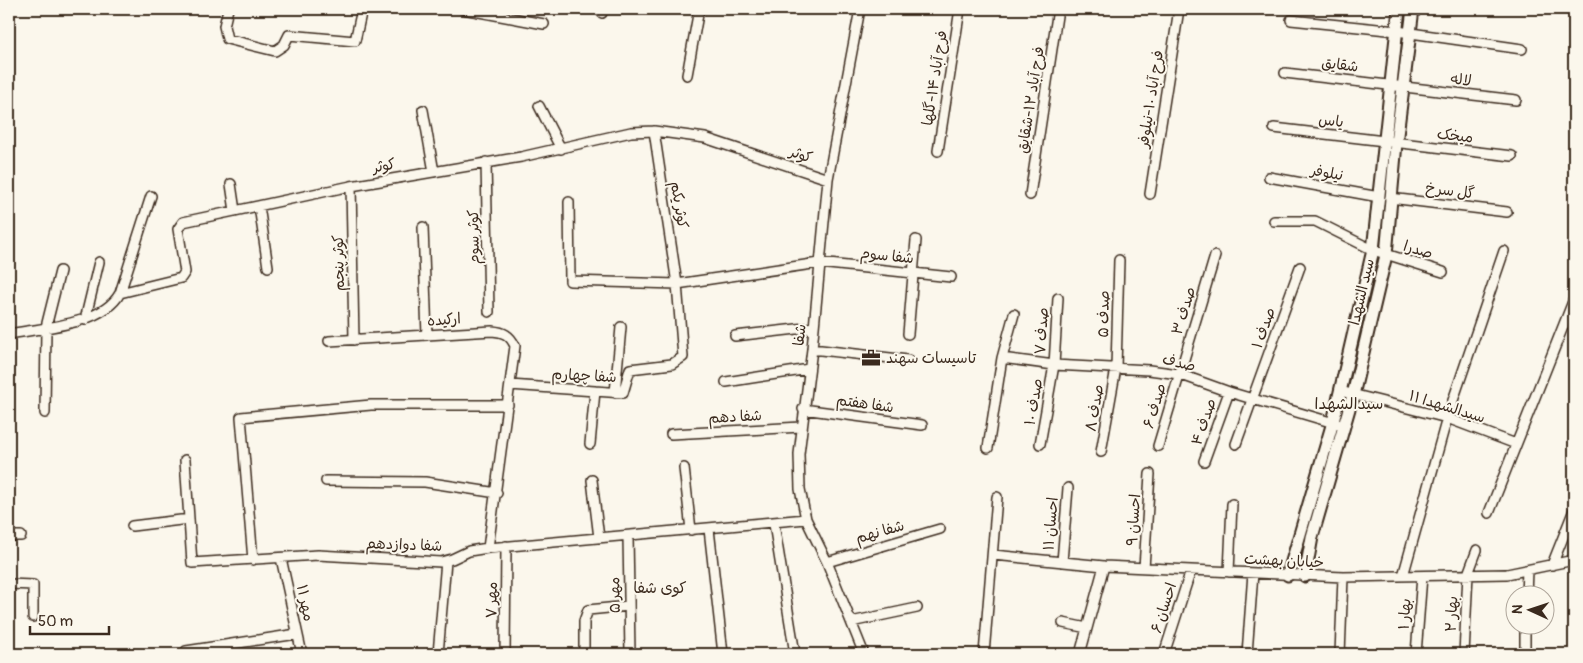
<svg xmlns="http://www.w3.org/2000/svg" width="1583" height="663" viewBox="0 0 1583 663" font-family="Pangolin,'Playpen Sans Arabic',sans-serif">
	<rect width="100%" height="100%" fill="#fbf7ec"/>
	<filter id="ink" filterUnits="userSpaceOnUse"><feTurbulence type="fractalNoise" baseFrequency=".02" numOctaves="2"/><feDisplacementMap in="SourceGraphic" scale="10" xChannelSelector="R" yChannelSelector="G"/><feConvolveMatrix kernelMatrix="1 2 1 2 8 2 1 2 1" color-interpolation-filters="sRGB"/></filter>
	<g filter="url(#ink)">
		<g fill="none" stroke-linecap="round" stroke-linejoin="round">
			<g stroke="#3b2a1e" stroke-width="12">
				<path id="minor" d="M228 9 224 26 227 39 275 51 284 45 289 35 355 41 362 9
					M463 9 544 24
					M860 9 828 179 812 349 799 454 800 489 806 519 827 562 864 654
					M602 13 603 9
					M1291 20 1397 31 1522 49
					M1285 73 1516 100
					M687 75 699 9
					M539 106 561 149
					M423 110 434 172
					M1274 128 1512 156
					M938 151 960 9
					M486 162 489 312
					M1269 177 1379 197
					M231 184 235 211
					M351 186 354 340
					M1150 194 1179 9
					M1030 195 1058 9
					M1390 198 1507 212
					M569 202 570 281 677 284 819 263 951 277
					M259 206 268 267
					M1274 221H1315L1373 250 1443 272
					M423 227 427 335
					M120 293 151 196
					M85 320 99 262
					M9 334C41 328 103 325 120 293L181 278 185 272 178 229 183 222 351 186 521 157 631 132 654 131 705 138 828 179
					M908 334 916 240
					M735 336 814 327
					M329 341 492 331C504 332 510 335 515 346L488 548
					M812 349 908 360
					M1002 358 1054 365 1149 370 1179 374 1229 392 1344 426
					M726 382 809 369
					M510 385 623 393 630 369 672 364 683 357 677 284 654 131
					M1340 391 1447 418 1516 444
					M615 393 621 327
					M803 409 922 425
					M45 413 46 327 60 271
					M671 434 801 427
					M590 444 595 391
					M1040 444 1054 365 1058 298
					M1236 444 1300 267
					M1158 446 1215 256
					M988 448 1002 358 1014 314
					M1101 452 1116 368 1119 260
					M185 460 192 563 318 555 441 562 452 559 469 551 488 548 806 519
					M1204 461 1229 392
					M684 468 691 530
					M592 480 599 538
					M326 481 425 482 497 493
					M1489 513 1574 299
					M774 524 795 654
					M132 526 189 519
					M709 529 723 654
					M9 536H21
					M628 536 630 654
					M993 555 1104 566 1343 577 1507 574 1574 560
					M281 558 302 654
					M253 560 241 417 371 405H508
					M827 562 940 529
					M1062 562 1068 488
					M1552 565 1574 510
					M1144 568 1150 474
					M1229 572 1232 504
					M1403 576 1447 418 1504 251
					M9 584 33 585V617
					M1526 596 1527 570
					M851 622 917 608
					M1063 623 1087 628
					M186 651 297 634
					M438 654 446 561
					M505 654 506 546
					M584 654V621L588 610 629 606
					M984 654 997 497
					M1080 654 1104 566
					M1164 654 1191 570
					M1247 654 1253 573
					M1340 654 1343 577
					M1416 654 1422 576
					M1464 654 1468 574 1477 550
					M1525 654V626"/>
			</g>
			<g stroke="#3b2a1e" stroke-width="15">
				<path id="tertiary" d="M1288 575 1333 422 1373 250 1399 9
					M1305 576 1312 537 1353 395 1386 255 1396 143 1413 9"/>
			</g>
			<use href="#minor" stroke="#fbf7ec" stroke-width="9"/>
			<use href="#tertiary" stroke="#fbf7ec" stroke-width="11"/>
		</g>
	</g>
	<defs>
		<g id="office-bare" transform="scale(1.5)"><path d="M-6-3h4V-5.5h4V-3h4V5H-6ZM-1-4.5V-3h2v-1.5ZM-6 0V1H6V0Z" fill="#3b2a1e" stroke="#fbf7ec" stroke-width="2.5" paint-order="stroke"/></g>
	</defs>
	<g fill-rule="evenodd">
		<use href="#office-bare" x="871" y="358"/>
	</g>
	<g text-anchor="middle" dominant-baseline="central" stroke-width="4" stroke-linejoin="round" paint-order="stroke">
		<g font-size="15" fill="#3b2a1e" stroke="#fbf7ec">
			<text transform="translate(1340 65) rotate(7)">شقایق</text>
			<text transform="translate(935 78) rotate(-81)">فرح آباد ۱۴-گلها</text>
			<text transform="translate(1461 80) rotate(7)">لاله</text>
			<text transform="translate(1151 99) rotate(-81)">فرح آباد ۱۰-نیلوفر</text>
			<text transform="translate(1031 100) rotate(-81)">فرح آباد ۱۲-شقایق</text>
			<text transform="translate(1331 121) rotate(7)">یاس</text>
			<text transform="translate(1455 136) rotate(6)">میخک</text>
			<text transform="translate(801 155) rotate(19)">کوثر</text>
			<text transform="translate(384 166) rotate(-10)">کوثر</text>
			<text transform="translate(1327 173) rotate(10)">نیلوفر</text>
			<text transform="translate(1450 191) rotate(7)">گل سرخ</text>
			<text transform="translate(679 205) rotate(81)">کوثر یکم</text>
			<text transform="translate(474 237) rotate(-91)">کوثر سوم</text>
			<text transform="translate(1418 250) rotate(16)">صدرا</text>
			<text transform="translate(887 256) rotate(6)">شفا سوم</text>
			<text transform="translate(339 263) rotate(-91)">کوثر پنجم</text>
			<text transform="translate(1362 292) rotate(-77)">سید الشهدا</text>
			<text transform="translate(1184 311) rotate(-73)">صدف ۳</text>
			<text transform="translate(1104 314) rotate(-89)">صدف ۵</text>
			<text transform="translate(444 320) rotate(-4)">ارکیده</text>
			<text transform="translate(1264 328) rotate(-70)">صدف ۱</text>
			<text transform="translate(1042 331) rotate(-86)">صدف ۷</text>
			<text transform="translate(800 335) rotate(-84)">شفا</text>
			<text transform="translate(1179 363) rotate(14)">صدف</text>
			<text transform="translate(584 376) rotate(3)">شفا چهارم</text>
			<text transform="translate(1034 402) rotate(-80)">صدف ۱۰</text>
			<text transform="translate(865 404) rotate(8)">شفا هفتم</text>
			<text transform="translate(1155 406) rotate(-73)">صدف ۶</text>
			<text transform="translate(1447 407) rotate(17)">سیدالشهدا ۱۱</text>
			<text transform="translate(1095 408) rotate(-80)">صدف ۸</text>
			<text transform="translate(735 417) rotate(-3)">شفا دهم</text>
			<text transform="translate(1204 422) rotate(-71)">صدف ۴</text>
			<text transform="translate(1134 520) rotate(-86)">احسان ۹</text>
			<text transform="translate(1051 524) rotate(-85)">احسان ۱۱</text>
			<text transform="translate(880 532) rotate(-16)">شفا نهم</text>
			<text transform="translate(404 545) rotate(2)">شفا دوازدهم</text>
			<text transform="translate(1284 561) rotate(3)">خیابان بهشت</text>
			<text transform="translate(615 595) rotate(-91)">مهر ۵</text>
			<text transform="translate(492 600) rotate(-89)">مهر ۷</text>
			<text transform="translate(305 603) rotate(78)">مهر ۱۱</text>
			<text transform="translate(1164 608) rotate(-72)">احسان ۶</text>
			<text transform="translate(1405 614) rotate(-86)">بهار ۱</text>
			<text transform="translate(1452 614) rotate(-87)">بهار ۲</text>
		</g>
		<g font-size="15" fill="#3b2a1e" stroke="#fbf7ec" text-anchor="start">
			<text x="886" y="358">تاسیسات سهند</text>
		</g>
		<g font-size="16" fill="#3b2a1e" stroke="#fbf7ec">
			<text x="1349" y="404">سیدالشهدا</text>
			<text x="660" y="588">کوی شفا</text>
		</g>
	</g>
	<rect width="1583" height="663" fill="none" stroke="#fbf7ec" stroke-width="30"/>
	<rect x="15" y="15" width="1553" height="633" fill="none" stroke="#3b2a1e" stroke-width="2" filter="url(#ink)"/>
	<g transform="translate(1530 610) rotate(273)"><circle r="24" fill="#fbf7ec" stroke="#aea59a"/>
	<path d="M0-4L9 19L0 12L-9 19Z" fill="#3b2a1e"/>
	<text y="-8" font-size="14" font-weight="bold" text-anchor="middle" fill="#3b2a1e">N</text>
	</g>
	<path d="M30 626v8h79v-8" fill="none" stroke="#3b2a1e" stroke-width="2.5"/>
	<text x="38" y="626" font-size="15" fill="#3b2a1e" stroke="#fbf7ec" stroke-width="4" paint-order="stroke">50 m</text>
</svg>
